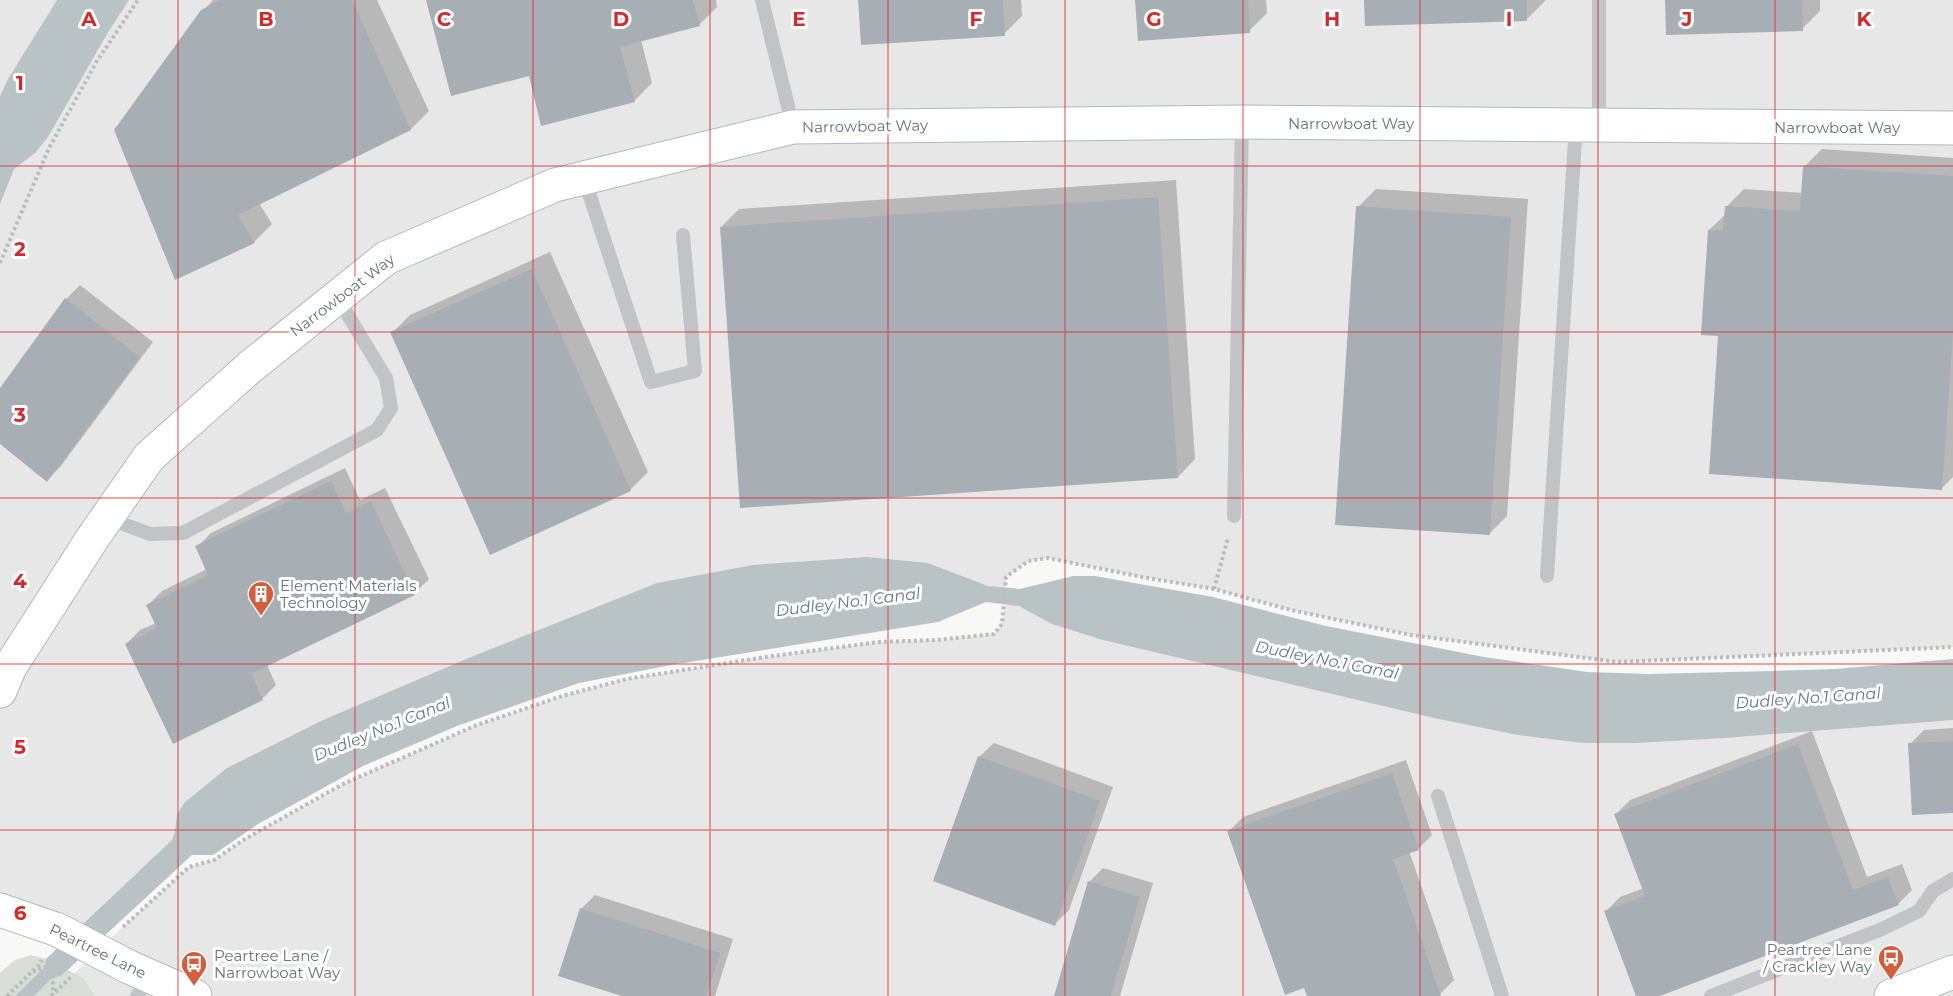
<svg xmlns="http://www.w3.org/2000/svg" width="1953" height="996" viewBox="0 0 1953 996" font-family="Montserrat,sans-serif">
	<rect width="100%" height="100%" fill="#f8f8f6"/>
	<path fill="#e6e7e6" d="M0 0H57L8 79 0 96Z
		M93 0H1953V647L1617 662 1411 635 1291 610 1214 589 1142 577 1048 558 1028 561 1006 577V595L1553 705 1953 688V996H51L129 921 189 867 214 860 245 839 343 784 477 725 562 696 627 679 765 657 879 642 936 640 994 634 1002 624 1006 596 713 619 308 760 81 941 0 910V182Z"/>
	<path fill="#d8ddd5" d="M31 955 46 959 83 978 95 996H0V973L15 960Z"/>
	<path fill="#b9c3c6" d="M57 0H129L107 34 48 137 35 153 14 169 0 204V96L8 79Z
		M867 557 928 563 988 586 1020 589 1073 576H1095L1213 597 1326 626 1484 657 1587 672 1649 674 1772 671 1835 669 1953 659V720L1724 738 1636 743H1583L1518 735 1434 718 1103 640 1052 624 1019 606 986 602 938 622 671 665 579 683 457 726 363 766 258 824 213 855H192L61 976 53 977 34 996H15L45 967 46 959 172 840 175 832 177 815 184 803 227 768 323 720 471 657 657 583 753 565Z"/>
	<path fill="#0003" d="M213 0H377L429 111 411 129 259 203 272 224 254 242 116 131 203 11Z
		M428 0H716L717 7 699 25 641 40 652 83 634 101 530 75Z
		M860 0H1021L1022 16 1004 34Z
		M1137 0H1266L1267 13 1249 31Z
		M1366 0H1545V1L1527 19Z
		M1666 0H1820V11L1802 29Z
		M1822 149 1953 158V477L1942 488 1719 335 1709 230 1726 214V207L1744 189 1803 193 1804 167Z
		M1176 180 1195 459 1178 477 721 227 739 209Z
		M1376 189 1528 199 1507 516 1489 534 1358 207Z
		M550 252 648 472 630 490 392 333 410 315Z
		M80 285 153 342 61 466 47 480 0 442V391L66 299Z
		M345 468 360 500 385 488 429 579 415 593 267 665 276 685 262 699 126 644 140 630 156 623 148 605 162 591 207 569 197 547 211 533Z
		M1953 728V811L1910 744 1924 730Z
		M1812 731 1867 877 1902 864 1912 890 1898 904 1656 996H1638L1606 911 1620 897 1644 888 1616 814 1630 800Z
		M994 743 1113 787 1069 910 1055 924 979 757Z
		M1406 760 1432 835 1418 849 1409 851 1454 980 1440 994 1436 996H1309L1229 831 1243 817Z
		M1103 868 1153 883 1120 996H1056L1089 882Z
		M595 895 733 939 715 996H627L581 909Z"/>
	<path fill="#a8afb4" d="M220 0H352L411 130 238 215 255 243 175 280 114 130 201 10Z
		M426 0H693L700 26 620 47 635 102 541 126 529 76 451 96Z
		M858 0H1003L1005 36 861 45Z
		M1135 0H1248L1250 33 1138 41Z
		M1364 0H1527V21L1365 26Z
		M1665 0H1802L1803 31 1666 35Z
		M1803 166 1953 176V333L1942 490 1709 474 1718 336 1701 335 1708 230 1723 231 1725 206 1800 211Z
		M1158 197 1178 478 740 508 720 227Z
		M1356 206 1511 217 1490 535 1335 525Z
		M532 269 631 491 490 555 390 332Z
		M65 298 140 357 47 482 0 444V388Z
		M331 481 346 513 371 501 415 595 251 674 263 700 173 744 125 644 157 628 146 605 208 575 195 546Z
		M1953 741V813L1912 815 1908 743Z
		M1798 744 1853 890 1888 877 1899 905 1660 996H1636L1604 911 1645 896 1614 814Z
		M978 756 1100 801 1055 926 933 881Z
		M1392 773 1419 850 1393 859 1441 996H1307L1304 988 1285 995 1227 831Z
		M1088 881 1140 897 1111 996H1054Z
		M580 908 720 953 706 996H622L558 976Z"/>
	<g fill="none" stroke-linecap="round" stroke-linejoin="round">
		<g stroke="#b2b8bc" stroke-width="35">
			<path id="secondary" d="M0 691 10 667 92 539 149 457 250 367 386 258 555 185 793 127 1242 122 1953 128
				M0 910 58 930
				M129 967 195 996
				M1891 996 1953 972"/>
		</g>
		<path stroke="#babdbf" stroke-width="4" stroke-dasharray="3 3" stroke-linecap="butt" d="M0 263 49 148 97 61 138 0
			M1214 589 1228 538
			M123 927 189 867 214 860 245 839 343 784 477 725 562 696 627 679 765 657 879 642 936 640 994 634 1002 624 1006 577 1028 561 1048 558 1142 577 1214 589 1291 610 1411 635 1617 662 1953 647
			M33 972 45 967 53 977V994
			M7 996 39 965 42 960
			M51 996 72 976"/>
		<path stroke="#c0c4c7" stroke-width="14" d="M762 0 793 127
			M1599 125V0
			M584 178 651 382 695 371 683 235
			M1234 516 1242 122
			M107 518 150 534 183 533 377 430 391 408 386 378 337 297
			M1547 576 1576 125
			M1438 796 1502 996
			M137 996 151 976
			M1711 996 1882 929 1919 911 1933 891 1953 879"/>
		<use href="#secondary" stroke="#fff" stroke-width="33"/>
		<g stroke="#b2b8bc" stroke-width="35" stroke-linecap="butt">
			<path id="secondary-bridge" d="M58 930 129 967"/>
		</g>
		<use href="#secondary-bridge" stroke="#fff" stroke-width="33"/>
	</g>
	<path fill="none" stroke="#d62828" stroke-width="1.5" stroke-opacity="0.55" d="M178 0V996M355 0V996M533 0V996M710 0V996M888 0V996M1065 0V996M1243 0V996M1420 0V996M1598 0V996M1775 0V996M0 166H1953M0 332H1953M0 498H1953M0 664H1953M0 830H1953"/>
	<defs>
		<g id="building-pin" transform="scale(1.35)"><path d="M0 17L-7.5 6A9.5 9.5 0 1 1 7.5 6Z" fill="#d35e3c" stroke="#fff"/><path d="M-4-6H4V6H1V3H-1V6H-4ZM-2.5-4.3h1.7v1.8h-1.7ZM.8-4.3h1.7v1.8H.8ZM-2.5-1h1.7V.8h-1.7ZM.8-1h1.7V.8H.8Z" fill="#fff"/></g>
		<g id="bus-pin" transform="scale(1.35)"><path d="M0 17L-7.5 6A9.5 9.5 0 1 1 7.5 6Z" fill="#d35e3c" stroke="#fff"/><path d="M-5-6H5V4H4V6H2V4H-2V6H-4V4H-5ZM-3.5-4V0h7V-4ZM-3.5 1.2v1.5H-2V1.2ZM2 1.2v1.5H3.5V1.2Z" fill="#fff"/></g>
	</defs>
	<g fill-rule="evenodd">
		<use href="#building-pin" x="261" y="594"/>
		<use href="#bus-pin" x="1891" y="958"/>
		<use href="#bus-pin" x="194" y="964"/>
	</g>
	<g text-anchor="middle" dominant-baseline="central" stroke-width="6" stroke-linejoin="round" paint-order="stroke">
		<g font-size="15" fill="#66747e" stroke="#fff">
			<text x="1351" y="123">Narrowboat Way</text>
			<text transform="translate(865 126) rotate(-1)">Narrowboat Way</text>
			<text x="1837" y="127">Narrowboat Way</text>
			<text transform="translate(342 295) rotate(-37)">Narrowboat Way</text>
			<text transform="translate(98 951) rotate(26)">Peartree Lane</text>
		</g>
		<g font-size="15" fill="#66747e" stroke="#fff" text-anchor="start">
			<text x="280" y="585">Element Materials<tspan x="280" dy="17">Technology</tspan></text>
			<text x="1872" y="949" text-anchor="end">Peartree Lane<tspan x="1872" dy="17">/ Crackley Way</tspan></text>
			<text x="214" y="955">Peartree Lane /<tspan x="214" dy="17">Narrowboat Way</tspan></text>
		</g>
		<g font-size="16" font-style="italic" fill="#66787f" stroke="#fff">
			<text transform="translate(848 602) rotate(-7)">Dudley No.1 Canal</text>
			<text transform="translate(1327 660) rotate(11)">Dudley No.1 Canal</text>
			<text transform="translate(1808 698) rotate(-4)">Dudley No.1 Canal</text>
			<text transform="translate(382 729) rotate(-22)">Dudley No.1 Canal</text>
		</g>
	</g>
	<g font-size="20" text-anchor="middle" font-weight="bold" fill="#d62828" stroke="#fff" stroke-width="6" stroke-linejoin="round" paint-order="stroke">
		<text x="89" y="26">A</text>
		<text x="266" y="26">B</text>
		<text x="444" y="26">C</text>
		<text x="621" y="26">D</text>
		<text x="799" y="26">E</text>
		<text x="976" y="26">F</text>
		<text x="1154" y="26">G</text>
		<text x="1332" y="26">H</text>
		<text x="1509" y="26">I</text>
		<text x="1687" y="26">J</text>
		<text x="1864" y="26">K</text>
		<text x="20" y="90">1</text>
		<text x="20" y="256">2</text>
		<text x="20" y="422">3</text>
		<text x="20" y="588">4</text>
		<text x="20" y="754">5</text>
		<text x="20" y="920">6</text>
	</g>
</svg>
